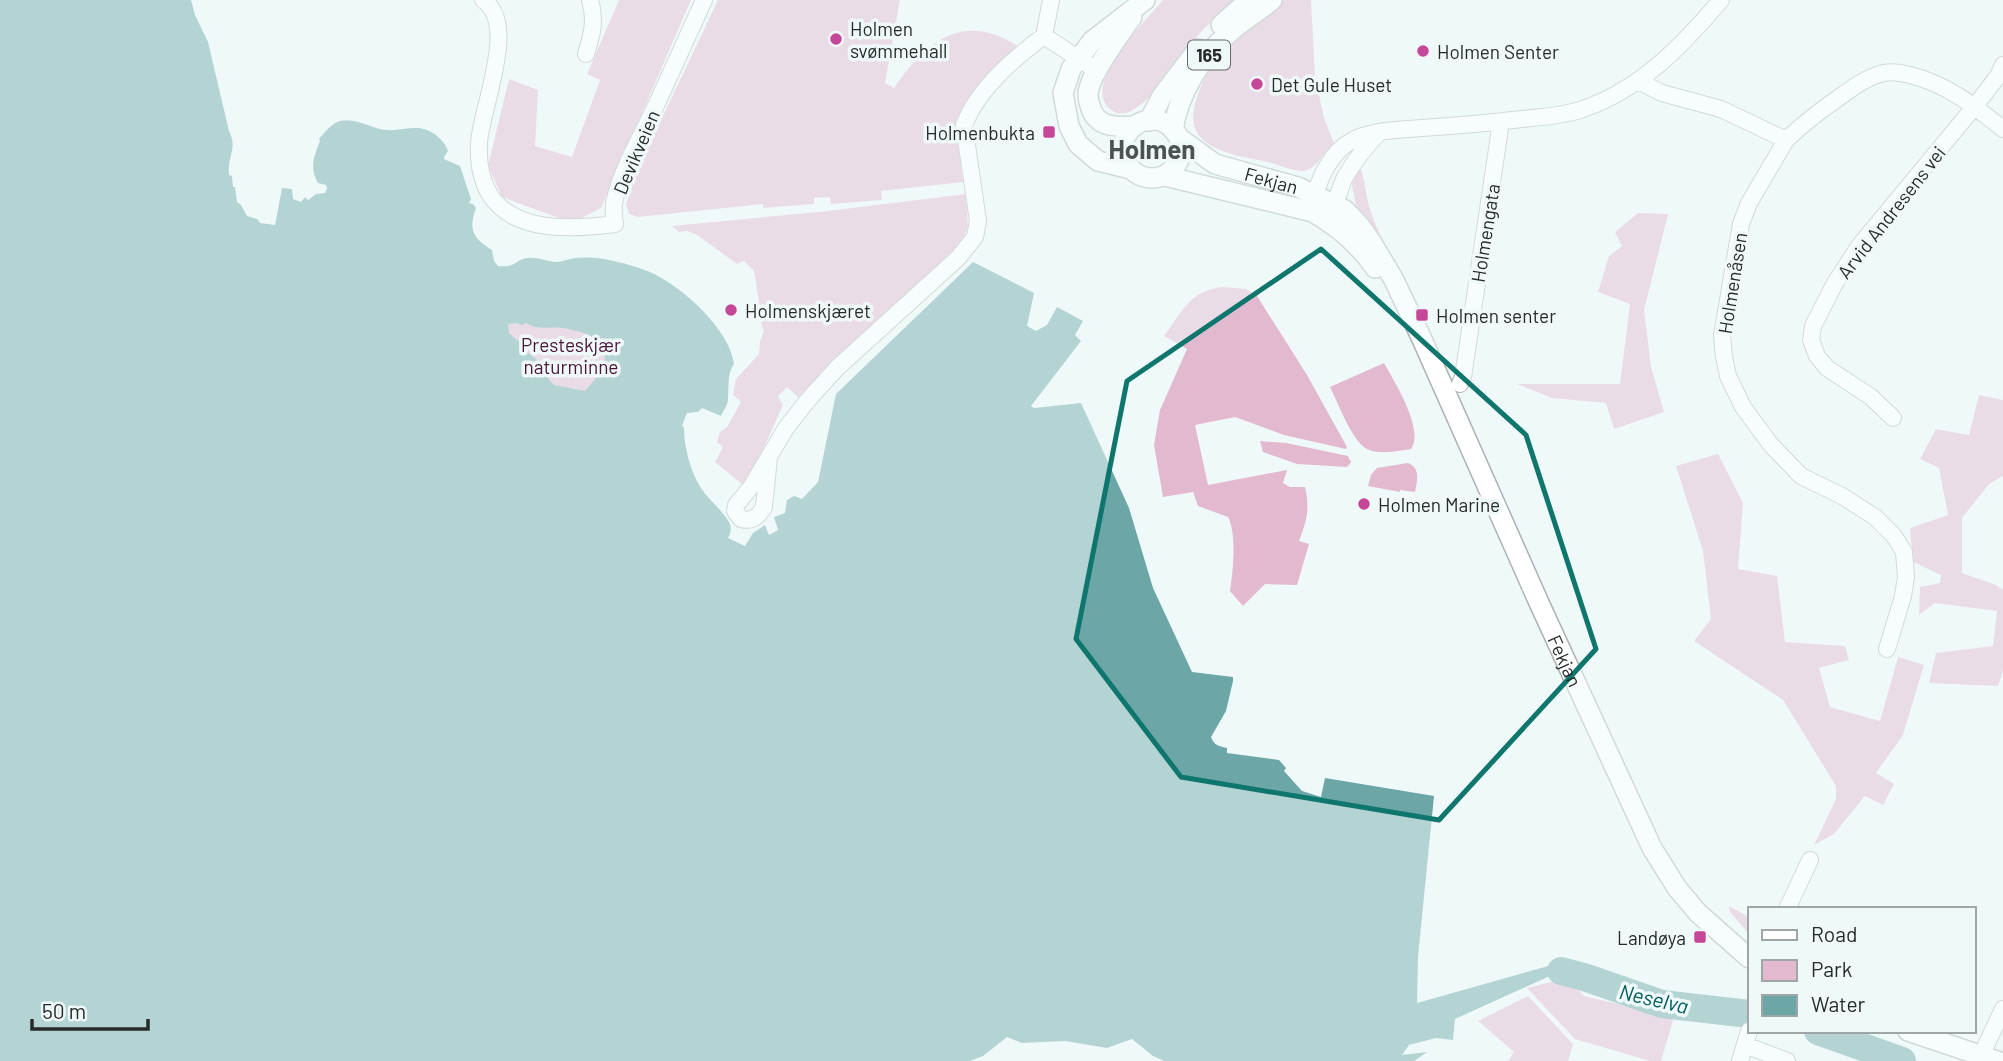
<svg xmlns="http://www.w3.org/2000/svg" width="2003" height="1061" viewBox="0 0 2003 1061" font-family="Barlow,sans-serif">
	<rect width="100%" height="100%" fill="#f0f9f9"/>
	<path fill="#e2b9cf" d="M619 0H691L601 208 572 223 502 197 488 166 509 79 538 90 535 146 572 157 600 80 587 74Z
		M718 0H900L885 83 894 88C926 41 963 11 1018 46 998 63 965 98 958 123 955 134 962 169 963 182L881 191 882 200 831 204 830 197 814 198V204L763 208V204L638 217 629 214 626 205 635 175Z
		M1163 0H1235C1220 13 1206 26 1193 41 1175 63 1157 96 1133 110 1126 114 1119 115 1113 111 1076 90 1147 19 1163 0Z
		M1284 0H1311L1315 77 1324 118 1334 143C1324 152 1317 169 1303 171 1294 171 1281 166 1272 163 1243 156 1185 152 1194 109 1204 56 1248 34 1284 0Z
		M1359 165C1366 179 1365 197 1371 212 1381 243 1400 272 1414 301L1356 206 1352 186 1354 175Z
		M966 194 968 227 958 250 798 397 787 387 778 396 783 405 752 474 742 484 715 462 723 447 717 442 720 432 727 427 741 402 733 395 736 379 759 354 760 341 764 331 762 327C760 307 757 289 754 271L744 261 737 264 697 235 687 231 679 232 672 226 828 211Z
		M1638 213 1668 214 1644 310 1651 367 1664 412 1614 429 1606 403 1552 398 1517 384H1620L1630 304 1598 292 1609 256 1622 246 1615 232Z
		M651 276 604 371 583 399 551 385 511 341 488 289Z
		M1223 287 1246 289 1257 296 1307 375 1347 447 1346 449 1284 435 1235 417 1195 425 1208 485 1287 470 1283 483 1290 487H1305C1310 509 1307 520 1299 541L1309 544 1297 585 1265 584 1243 606 1230 591C1233 570 1237 535 1228 517L1198 506 1193 492 1163 497 1154 445 1160 410 1187 349 1164 336C1182 312 1190 290 1223 287Z
		M1384 363C1394 381 1425 430 1411 449 1399 451 1378 455 1367 449 1352 441 1338 403 1330 387Z
		M1979 395 2003 400V476L1989 484 1962 518V573L1996 585 2003 590V671L1998 686 1929 683 1936 653 1993 646 1997 611 1935 603 1919 615 1920 587 1940 583 1941 575 1913 562 1910 528 1948 515 1939 468 1920 459 1936 429 1969 435Z
		M1260 441 1286 443 1348 456 1351 462 1347 467 1297 464 1263 452Z
		M1718 454 1743 503 1738 569 1777 576 1785 642 1845 646 1849 660 1819 668 1830 707 1880 721 1898 657 1924 665 1903 735 1876 773 1894 784 1883 805 1865 796 1834 834 1814 845 1836 799V786L1783 700 1694 641 1711 619 1703 551 1676 466Z
		M1408 463C1421 468 1417 481 1415 492L1400 490V492L1368 486 1371 475 1377 468Z
		M1729 906 1749 917V934L1730 912Z
		M1567 978 1584 996 1674 1017 1661 1061H1650L1575 1039 1527 988Z
		M1528 996 1573 1044 1568 1061H1508L1514 1052 1478 1021Z"/>
	<path fill="#6ca6a7" fill-rule="evenodd" d="M0 0H191L195 15 208 42 229 131C238 148 227 157 229 175L232 176 233 187H235L237 202 241 205 247 216 257 219 260 223 275 225 282 188 292 189 293 199 301 202 305 197 308 200 316 194 325 193 327 188 326 185 318 183C309 168 314 156 320 141L319 139C325 132 331 124 340 121 357 117 371 129 387 130 396 131 406 128 415 128 428 127 444 138 448 151L444 157V159L460 166 471 199 469 203 473 204 476 208C468 230 473 238 492 250L494 261 498 266C517 268 515 259 528 258 536 257 546 261 555 262 560 262 565 260 570 259 585 256 604 258 618 262 635 266 654 272 668 282 693 298 730 333 734 364 727 374 729 385 728 399 728 405 723 411 721 416L702 408 698 412 687 413 682 426 684 427C684 449 692 480 708 497 714 504 724 513 729 522 732 528 731 532 728 538L745 546 753 533 765 525 769 535 778 530 774 517 785 513 787 500 794 496 802 499 818 482 836 394 973 262 1034 293 1027 326 1036 331 1047 325 1057 307 1083 321 1075 335 1081 341 1031 406 1034 408 1081 403 1129 508 1153 588 1192 672 1233 677V681L1226 711 1211 737C1214 745 1218 746 1227 748V753L1279 760 1286 768 1284 771 1302 791 1321 797 1325 778 1434 796 1418 957 1417 1003 1559 963 1561 971 1455 1019 1453 1040 1436 1038 1409 1045 1402 1055 1427 1052 1414 1061H1164L1153 1056 1132 1039 1107 1048 1065 1041 1022 1043 1007 1037 983 1056 970 1061H0ZM516 323 522 325 526 323C539 331 549 326 563 328 610 336 618 355 585 391L554 385 550 381 542 364 525 350V342L521 339 518 341 509 333 508 324Z"/>
	<g fill="none" stroke-linecap="round" stroke-linejoin="round">
		<path stroke="#6ca6a7" stroke-width="28" d="M1561 971 1584 977 1662 1004 1749 1014
			M1818 1031 1902 1061"/>
		<g stroke="#abb3b3" stroke-width="18">
			<path id="minor" d="M483 0C519 23 481 108 479 143 478 162 481 180 490 195 515 234 575 229 615 224 614 217 613 210 614 203 622 166 644 133 659 99 674 66 689 33 704 0
				M1044 36 1096 70
				M586 54C592 35 596 20 590 0
				M1638 81 1662 93 1721 109 1786 140C1802 125 1818 112 1837 99 1851 89 1866 77 1884 73 1892 71 1902 73 1910 75 1947 84 1974 106 2003 129
				M1786 140 1749 203 1741 224 1722 335 1724 357 1728 376 1743 407 1771 445 1801 476 1842 496 1875 517 1894 536 1904 552 1906 577 1903 596 1887 649
				M1313 206C1317 181 1330 152 1353 140 1370 130 1401 130 1421 128 1455 126 1488 123 1522 119 1541 117 1561 116 1580 110 1639 91 1682 46 1721 0
				M1327 211C1338 202 1339 190 1345 177 1355 160 1365 147 1379 133
				M1460 384 1463 377 1501 122
				M1893 418 1871 397 1827 368 1817 356 1811 340 1813 326 1835 283 1860 245 1975 106 1998 76 2003 65
				M769 458 764 507C759 516 752 522 741 519L735 511 736 505 751 487 786 428 808 400 837 368 958 258 975 237 978 221 964 125C978 89 1013 59 1044 36L1051 0
				M1787 909 1810 860
				M1745 1045 1787 1061
				M1981 1056 2003 1009
				M1740 1061 1749 1031"/>
		</g>
		<g stroke="#abb3b3" stroke-width="22">
			<g id="major">
				<path d="M1132 17C1120 34 1089 75 1088 94 1088 99 1090 106 1092 111 1099 128 1119 127 1135 126"/>
				<path d="M1221 25 1249 0"/>
				<circle cx="1152" cy="149" r="29"/>
				<path d="M1149 121 1162 96 1198 49"/>
				<path d="M1173 130C1178 94 1202 56 1229 33 1242 21 1258 12 1272 0"/>
				<path id="s1" d="M1179 138 1215 164 1298 187 1345 210 1360 226 1372 243 1394 280 1421 337 1540 605 1652 848 1677 888 1698 913 1749 958"/>
				<path d="M1131 169 1098 161 1078 144 1069 126 1063 93 1071 69 1092 41 1145 0"/>
				<path d="M1165 176 1313 212C1337 226 1359 244 1375 268"/>
				<path d="M1908 1031 1997 1061"/>
			</g>
		</g>
		<use href="#minor" stroke="#fff" stroke-width="16"/>
		<use href="#major" stroke="#fff" stroke-width="19"/>
	</g>
	<path d="M0 0H2003V1061H0ZM1321 249 1526 435 1596 649 1439 820 1181 777 1076 639 1127 381Z" fill="#f0f9f9" fill-opacity=".55" fill-rule="evenodd"/>
	<path fill="none" stroke="#0f766e" stroke-width="5" stroke-linejoin="round" d="M1321 249 1526 435 1596 649 1439 820 1181 777 1076 639 1127 381Z"/>
	<g fill="#c54898" stroke="#f0f9f9" stroke-width="2.5">
		<circle cx="836" cy="39" r="7"/>
		<circle cx="1423" cy="51" r="7"/>
		<circle cx="1257" cy="84" r="7"/>
		<rect x="1042" y="125" width="14" height="14" rx="3.5"/>
		<circle cx="731" cy="310" r="7"/>
		<rect x="1415" y="308" width="14" height="14" rx="3.5"/>
		<circle cx="1364" cy="504" r="7"/>
		<rect x="1693" y="930" width="14" height="14" rx="3.5"/>
	</g>
	<g text-anchor="middle" dominant-baseline="central" stroke-width="7" stroke-linejoin="round" paint-order="stroke">
		<rect fill="#f0f9f9" stroke="#636868" stroke-width="2" x="1188" y="40.5" width="42" height="29" rx="5"/>
		<g font-size="18" font-weight="bold" fill="#262a2a">
			<text x="1209" y="55">165</text>
		</g>
		<g font-size="19" fill="#262a2a" stroke="#f0f9f9" text-anchor="start">
			<text x="850" y="28">Holmen<tspan x="850" dy="22">svømmehall</tspan></text>
			<text x="1437" y="51">Holmen Senter</text>
			<text x="1271" y="84">Det Gule Huset</text>
			<text x="1035" y="132" text-anchor="end">Holmenbukta</text>
			<text x="745" y="310">Holmenskjæret</text>
			<text x="1436" y="315">Holmen senter</text>
			<text x="1378" y="504">Holmen Marine</text>
			<text x="1686" y="937" text-anchor="end">Landøya</text>
		</g>
		<g font-size="19" fill="#262a2a" stroke="#f0f9f9">
			<text transform="translate(636 152) rotate(-67)">Devikveien</text>
			<text stroke="none"><textPath href="#s1" startOffset="103">Fekjan</textPath></text>
			<text transform="translate(1891 212) rotate(-52)">Arvid Andresens vei</text>
			<text transform="translate(1485 233) rotate(-81)">Holmengata</text>
			<text transform="translate(1732 283) rotate(-81)">Holmenåsen</text>
			<text stroke="none"><textPath href="#s1" startOffset="686">Fekjan</textPath></text>
		</g>
		<g font-size="19" fill="#491436" stroke="#f0f9f9">
			<text x="571" y="344">Presteskjær<tspan x="571" dy="22">naturminne</tspan></text>
		</g>
		<g font-size="21" font-style="italic" fill="#025b5c" stroke="#f0f9f9">
			<text transform="translate(1654 998) rotate(13)">Neselva</text>
		</g>
		<g font-size="26" font-weight="bold" fill="#4b5252" stroke="#f0f9f9">
			<text x="1152" y="148">Holmen</text>
		</g>
	</g>
	<rect x="1748" y="907" width="228" height="126" fill="#f0f9f9" stroke="#9fa6a6" stroke-width="2"/>
	<rect x="1762" y="930" width="35" height="10" fill="#ffffff" stroke="#9fa6a6" stroke-width="2"/>
	<text x="1811" y="942" font-size="21" fill="#262a2a">Road</text>
	<rect x="1762" y="960" width="35" height="21" fill="#e2b9cf" stroke="#9fa6a6" stroke-width="2"/>
	<text x="1811" y="977" font-size="21" fill="#262a2a">Park</text>
	<rect x="1762" y="995" width="35" height="21" fill="#6ca6a7" stroke="#9fa6a6" stroke-width="2"/>
	<text x="1811" y="1012" font-size="21" fill="#262a2a">Water</text>
	<path d="M32 1019v10h116v-10" fill="none" stroke="#262a2a" stroke-width="3.5"/>
	<text x="42" y="1019" font-size="21" fill="#262a2a" stroke="#f0f9f9" stroke-width="5" paint-order="stroke">50 m</text>
</svg>
